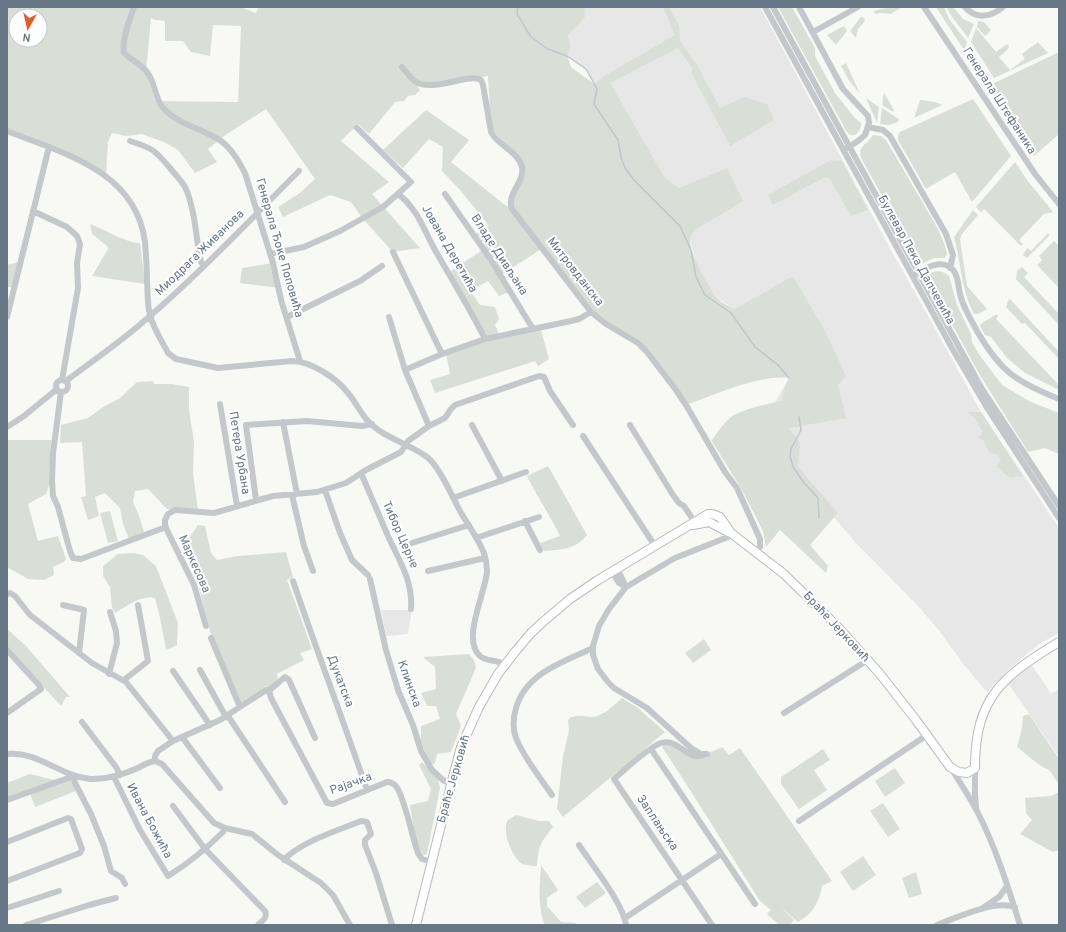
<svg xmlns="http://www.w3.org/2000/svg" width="1066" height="932" viewBox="0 0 1066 932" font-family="Overpass,sans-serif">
	<rect width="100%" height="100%" fill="#f8f8f5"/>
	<path fill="#e6e7e6" d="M559 7H760L892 252 923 307 981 412 1059 528V633L1039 644 1010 668 987 692 964 665 941 633 920 608 854 541 807 485 770 411 789 378 755 347 735 309 720 300 709 287 697 264 690 240 586 69 567 56 571 47 562 11Z
		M381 610H412L408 634 386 636Z
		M1032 665 1051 694 1059 689V757L1008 683Z"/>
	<path fill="#d9dfd6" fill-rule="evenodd" d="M7 7H240L256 13 259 7H584L585 17 568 35 571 47 567 56 571 67 594 84 606 75 675 35 663 7H669L679 26 680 41 697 65 720 108 744 97 767 104 774 120 730 146 691 72 694 68 693 69 678 48 610 83 665 178 679 188 727 168 743 201 697 229C694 232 691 234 690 239 689 252 710 290 719 300 723 304 730 306 735 309L793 276 826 333 846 376 838 385 846 418 789 428 800 443 798 467 838 513 810 545 828 566 826 573 780 530 766 547 763 531 741 488 711 440 713 439C718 431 724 423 731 417 737 411 773 402 782 401L784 389 789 378C761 374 714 395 686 405L647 352 600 320 543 248 501 275 511 291 499 296 488 281 470 291 480 305 495 307 499 319 495 325 500 336 540 327 549 359 538 366 535 361 435 393 430 380 450 374 446 353 485 339 448 273 484 249 474 235 489 226 460 190 442 171 443 147 429 139 403 168 383 150 426 110 469 140 451 162 505 205 511 208 522 167 493 130 490 112 488 76 436 85H424L402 74 416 84 420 90 415 95 408 96 404 101 395 102 369 134 358 124 341 141 389 182 372 194 420 248 393 252 363 219 351 202 330 195 283 217 278 207 300 193 315 179 266 109 224 136 208 149 217 162 195 173 178 150 166 143 142 134 126 136 112 133 108 142 106 176 100 171 7 131ZM16 16H40V40H16ZM151 18 155 20 165 21V41H183L191 52 210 56 213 25 241 26 238 102 155 101 146 71Z
		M778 7H792L815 48V56L835 93 854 117 861 123C862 128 856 139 849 134 846 132 844 126 842 123Z
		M891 7H902L891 14 881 13 876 14 873 11Z
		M936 7H944L949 19 967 42 964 50Z
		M947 7H953L963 19 974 24 968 38 950 14Z
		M861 17 864 18 865 21 858 29 856 38 850 31Z
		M978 21 984 22 991 30 985 36 977 27Z
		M844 26 847 31 836 45 827 35Z
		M976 28 996 52 1007 44 1009 46 1008 49 999 57 1010 70 1025 59 1022 54 1038 42 1048 53 994 78 971 42Z
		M969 46 991 79 986 82 966 53Z
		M1059 52V134L1034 156 1009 119 988 86Z
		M846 63 860 94 850 82 841 66Z
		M884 93 894 110 893 112 882 105Z
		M866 98 879 107 877 123Z
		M973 99 1011 156 972 202 955 172 926 189 898 140V135L900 132Z
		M920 100C927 101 936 101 942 105L914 118Z
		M882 108 899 119 898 122 889 125 880 124Z
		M873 135 881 136 886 140 938 229 944 243 947 254 945 258H934L923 263 919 262 861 158C859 150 861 148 866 143 869 141 871 137 873 135Z
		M831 160 842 161 868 210 851 216 830 179 825 177 773 205 768 195Z
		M1015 162 1027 180 1053 212 1044 214 1019 240 1023 244 1021 246 984 209 981 212 976 207Z
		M973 210 978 215 962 234 960 239 967 286 987 309 978 314H974C961 290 961 262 954 237Z
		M90 224C104 229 126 243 140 243L145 284 92 276 108 249 107 246 92 234Z
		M1048 233 1049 235 1048 237 1027 258 1023 255 1027 248 1031 251Z
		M1054 241 1059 246V288L1037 265 1042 260 1039 256Z
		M18 262 12 287H7V265Z
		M273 263 279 288 240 283 242 268Z
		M1022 267 1028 273 1024 277 1059 314V325L1016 279 1017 271Z
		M939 271 945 273 949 276 957 305 971 334 972 342 978 353 1002 385 1031 402 1059 413V454L1045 448 1028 452 981 377 929 283 930 275 932 272Z
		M1009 298 1059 352V359L1025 323 1022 324 1006 307Z
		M997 314 998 316 996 319 1056 382 1059 387V390L1025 373 1007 358 991 337 985 335 980 326 982 323Z
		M153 381 154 384H172L189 387V410L194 442 193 473 198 510 167 509 148 489 135 491 133 502 139 516 144 532 129 539 123 524 120 508 105 493 95 497 99 516 88 520 81 497 86 496 82 442 60 443 61 425 88 418 103 407 120 398 137 382Z
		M968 412H981L1023 476 1010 478 996 466 1001 461 998 455 989 452 984 441 978 437 983 432 975 419Z
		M8 440H51L49 485 46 494 28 504 38 541 58 536 66 559 64 562 53 567 54 575 44 580 28 579 7 567Z
		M548 466 587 535C577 549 560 550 544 551L540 543 560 536C550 515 537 497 527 476Z
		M110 511 118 541 108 543 100 513Z
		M198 525 205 526 211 553 217 560 238 556 286 552 293 577 287 580 312 649 300 653 304 660 277 674 278 679 270 687 266 686 242 705 211 635 199 588 211 585H205L195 566 197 557 191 549 188 540Z
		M134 553 143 555 156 566 178 623 177 645 166 650 160 618 155 598C140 595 127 606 115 613L112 608 110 587 103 576V566L118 554Z
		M7 629 26 646 70 697H66L61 706 7 647Z
		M704 639 711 650 693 663 685 653Z
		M469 654 474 660 476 668 456 714 461 726 451 752 437 754 435 763 431 765 421 743V726L440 719 436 706H427L421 693 436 689 435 667 423 657Z
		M622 698 638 708 665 732 563 817 557 809 563 756 569 730 568 720C574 713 585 717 592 717 604 716 614 705 622 698Z
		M1029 714 1059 759V785L1050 771 1038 764 1017 747 1022 728 1023 716Z
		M666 744 702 756 722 747 729 755 740 748 832 881 822 886C819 902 813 914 798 922L779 906 794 920 790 925H779L767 914 771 910 760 901 683 779 662 747Z
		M823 749 830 760 814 770 827 790 799 809 781 784V777Z
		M422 762 438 779 440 788 427 854 424 855C413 843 413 820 410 805L428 801 431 789 419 765Z
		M895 768 905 783 885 797 875 781Z
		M30 774 54 780H72L76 791 35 807 29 791 7 800V783Z
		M1059 792V850L1053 852 1020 834 1032 820 1026 813 1025 798 1051 796Z
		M883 803 900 829 888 837 870 811Z
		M516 815 539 821H549L553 827C540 843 539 845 537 866 532 866 526 866 521 863 512 857 501 830 508 820 510 818 514 817 516 815Z
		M863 856 876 875 853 891 840 872Z
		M541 865 558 890 547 898V906L561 922 576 923V925H545C537 907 540 884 541 865Z
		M916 872 922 894 909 898 902 878Z
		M597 882 606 893 585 908 576 897Z"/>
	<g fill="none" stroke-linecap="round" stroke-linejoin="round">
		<path stroke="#bec7cc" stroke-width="1.5" d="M518 7 517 14 531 37 548 49 567 56 586 69 597 89 594 104 618 140 621 157 625 168 633 179 680 226 691 250 696 277 705 295 731 313 755 347 778 365 789 378
			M799 417 801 430 791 449 790 456 793 467 804 483 818 498 819 518"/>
		<g stroke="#b7bbbf" stroke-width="10">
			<path id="major" d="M693 525 709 522 728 532
				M416 925 453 777 461 747 479 707 498 674 515 652 531 633 544 621 570 599 598 580 708 514H712L720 517 731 533 784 574 837 626 880 674 916 720 950 767 959 772 967 773 975 768C975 697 1003 676 1059 642"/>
		</g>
		<path stroke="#c4c8cb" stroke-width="6" d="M134 7C130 19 121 41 124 53 132 61 144 65 149 75 156 86 155 101 166 111 182 126 204 129 221 141 232 149 239 162 245 173L273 263 281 300 300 361
			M765 7 952 348 986 406 1059 518
			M773 7 982 389 1059 506
			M799 7 843 89 868 116 869 123 865 135 858 141 847 148
			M924 7 1035 174 1059 204
			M965 7C976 20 991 17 1003 7
			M813 32 858 7
			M402 67C407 72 412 81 418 83 436 91 469 73 481 80L483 85 491 132C498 146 518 151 522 167 525 182 506 194 512 209L591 312 606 324 638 343 647 352 676 390 686 405 725 472 737 488 760 539V547L757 552
			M868 127 883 130 890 136 946 234 953 255 950 268
			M7 131C63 153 136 171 145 242 146 255 147 268 147 282 148 292 147 304 150 315 153 328 162 341 168 353L176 359 218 368 292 361C310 361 337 378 348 393 355 401 360 412 367 420 383 438 408 443 427 457 439 466 452 496 460 511 468 525 478 538 484 553 486 559 487 565 487 571 486 592 461 639 480 656 486 662 497 659 505 665
			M130 141C152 148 155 150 170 168 175 174 181 180 185 187 195 207 196 240 201 262L204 266
			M398 194C417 208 424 230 435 250 452 280 470 309 485 339
			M445 194 491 260 533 329
			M33 211 67 227 77 236 80 244 77 263 78 288 62 380
			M393 252 442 354
			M270 254 304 247 340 231 383 207 411 182 357 128
			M916 274C926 268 938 260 950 267 959 273 958 289 961 298 965 310 971 320 977 331 1000 371 1016 382 1059 399
			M7 317 49 147
			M287 317 360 281 382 266
			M389 317 405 370 429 426
			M405 370 442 354 485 339 571 321 579 319 591 312
			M56 386a6 6 0 1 1 12 0a6 6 0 1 1-12 0Z
			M66 381C91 362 119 343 143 322 198 275 248 222 299 171
			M61 392 53 453 52 481 53 496 58 507 70 551 73 558 81 559 166 527
			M220 404 237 506
			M283 422 297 494
			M472 425 502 481
			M630 425 673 495 679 503 684 506 694 521
			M7 427 24 416 57 389
			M583 436 655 546
			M361 473C370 494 379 515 388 536 399 560 413 581 411 609
			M325 490 340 533 352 560 368 575
			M292 495 304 546 313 571
			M453 498 526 472
			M256 500 246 425 307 421 362 426 372 424
			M525 521 540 550
			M476 538 539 517
			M412 543 469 525
			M617 568 626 587
			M428 571 485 558
			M612 571 619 583 626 587
			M370 579 386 650 398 690 413 725 421 751 432 770 443 780 451 784
			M293 581C317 651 343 720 367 790
			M7 594 10 593 15 596 30 615 92 663 126 682 173 741
			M63 605 84 610 79 653
			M206 626 194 585 165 526V520L168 514 175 510 214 513 273 496 317 492 346 483 366 470 401 452 408 441 429 426 445 418 451 409 455 405 539 376 544 377 550 391 573 425
			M211 638 240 707
			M7 650 39 685 41 689 7 713
			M200 670 226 717
			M173 671 210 725
			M109 674 117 643 116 631 110 612
			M124 680 148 661 138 605
			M269 690 271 698 327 803 333 804 387 782C391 782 393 783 396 786 405 798 412 837 418 853L422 859 432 862
			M784 713 868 660
			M228 716 285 802
			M82 722 116 767 120 775
			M182 737 220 788
			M651 749 755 904
			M7 754C38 751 60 776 90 779 107 780 122 775 138 768 143 765 149 762 155 761
			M705 754C688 764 679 737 661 743 649 747 624 770 614 779L712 925
			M707 754H701L691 748 647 708 614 688 608 682 598 669 593 655V646L599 626 609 609 626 587 675 558 733 535
			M155 761 162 764 214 823 225 828 252 834 278 855 321 883 333 895 350 925
			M155 761V756L158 751 173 741 220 720 266 690 271 689 285 677 289 680 315 738
			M951 768C960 783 970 797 978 813 996 848 1008 887 1020 925
			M975 768V795L976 807
			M114 777 140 830 168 876C189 863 206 849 223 832L225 828
			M552 795C539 776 524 758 516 738 512 727 513 718 516 708 526 673 563 662 593 648
			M7 800 74 776 75 783 91 814 104 846 111 871 122 878 125 884
			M173 806 205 849 265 911C268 918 262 921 258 925
			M799 821 927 735
			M7 842 68 818 71 819 82 849 80 853 7 881
			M579 845C592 865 623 903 626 925
			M284 860C300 842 339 830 361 821L367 822 371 834 365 840V845L376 873 392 925
			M984 907 999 897 1007 886
			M7 908 59 891
			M625 918 721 854
			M26 925 89 905 116 898
			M937 925C958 917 993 900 1015 907"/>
		<use href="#major" stroke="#fff" stroke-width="8"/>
	</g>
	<g text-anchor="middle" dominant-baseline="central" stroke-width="4" stroke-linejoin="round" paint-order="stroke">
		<g font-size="12" fill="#687786" stroke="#fff">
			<text transform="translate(999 101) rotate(57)">Генерала Штефаника</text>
			<text transform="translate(279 248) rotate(74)">Генерала Ђоке Поповића</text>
			<text transform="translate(449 249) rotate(60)">Јована Деретића</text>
			<text transform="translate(200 253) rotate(-44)">Миодрага Живанова</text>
			<text transform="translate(499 255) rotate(57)">Владе Дивљана</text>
			<text transform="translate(916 260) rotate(61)">Булевар Пека Дапчевића</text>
			<text transform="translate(575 272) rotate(52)">Митровданска</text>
			<text transform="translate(239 453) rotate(81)">Петера Урбана</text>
			<text transform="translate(400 535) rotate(66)">Тибор Церне</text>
			<text transform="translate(194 564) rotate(66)">Маркесова</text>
			<text transform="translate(836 627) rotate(47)">Браће Јерковић</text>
			<text transform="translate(340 681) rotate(69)">Дукатска</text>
			<text transform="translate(409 684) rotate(70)">Клинска</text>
			<text transform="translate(454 779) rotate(-74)">Браће Јерковић</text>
			<text transform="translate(351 784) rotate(-20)">Рајачка</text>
			<text transform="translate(149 821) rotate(62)">Ивана Божића</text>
			<text transform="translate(657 823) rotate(56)">Заплањска</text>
		</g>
	</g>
	<rect width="1066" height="932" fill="none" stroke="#687786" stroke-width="16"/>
	<g transform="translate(28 28) rotate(188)"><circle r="19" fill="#ffffff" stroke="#c3c9cf"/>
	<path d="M0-3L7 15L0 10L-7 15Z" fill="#df602e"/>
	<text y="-6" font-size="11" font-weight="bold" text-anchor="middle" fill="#687786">N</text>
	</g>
</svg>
